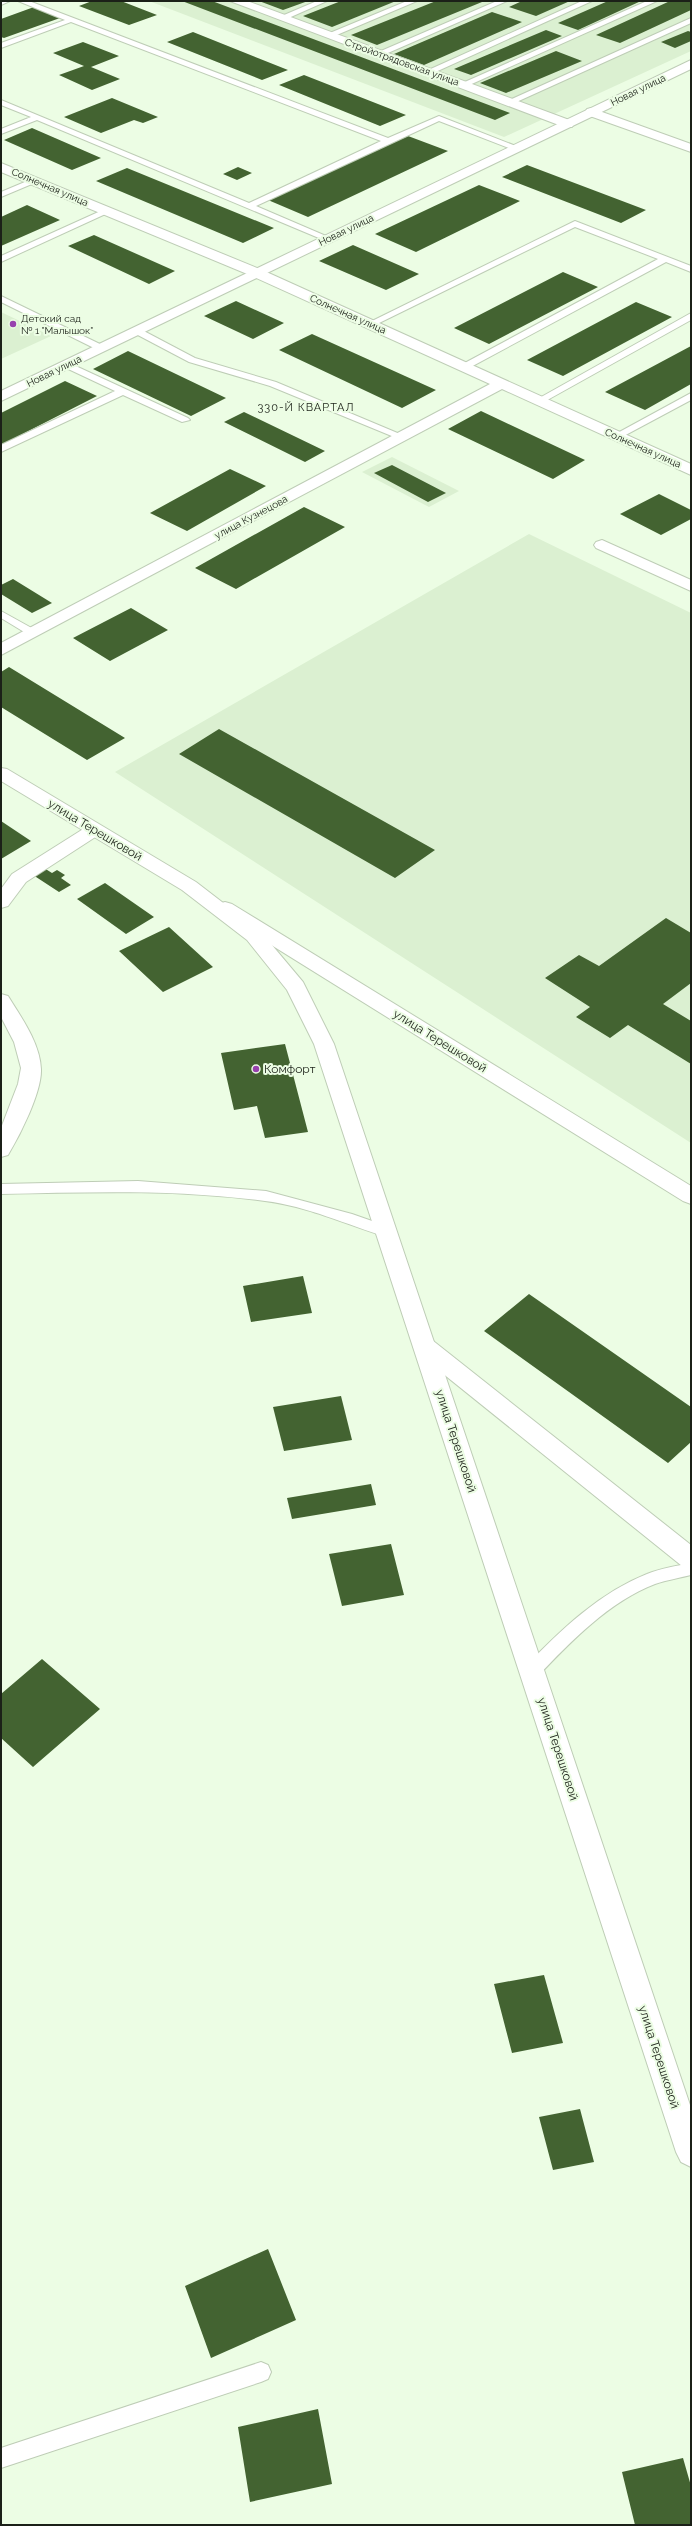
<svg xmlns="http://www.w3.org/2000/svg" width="692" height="2526" viewBox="0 0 692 2526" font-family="Raleway,sans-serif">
	<rect width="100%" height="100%" fill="#ecfde4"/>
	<path fill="#dbf0d1" d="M149 1H691V51L504 137Z
		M1 312 51 336 1 359Z
		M392 457 459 491 429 507 362 472Z
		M529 534 691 613V1143L115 772Z"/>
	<path fill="#436331" d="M92 1H121L157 15 129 25 79 6Z
		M182 1H212L510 113 495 120Z
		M259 1H308L283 10Z
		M341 1H396L332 27 303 16Z
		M436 1 482 2 377 45 351 35Z
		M522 1H570L536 16 509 7Z
		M608 1H641L578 30 558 23Z
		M670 1H691V10L620 43 596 35Z
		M34 7 60 18 4 38 1 37V19Z
		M492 12 522 22 424 65 394 54Z
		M546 30 562 36 471 75 454 69Z
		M688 31 691 32V41L675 48 661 42Z
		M193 32 288 70 262 80 167 42Z
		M83 42 119 56 91 67 120 79 92 90 59 75 84 66 53 53Z
		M556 51 582 61 506 93 480 83Z
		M304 75 406 115 380 126 279 85Z
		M112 98 158 117 143 123 134 120 101 133 64 117Z
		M32 128 101 158 72 170 4 140Z
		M408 136 448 151 308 217 268 200Z
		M527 165 646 210 621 223 502 177Z
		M238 167 252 173 237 180 223 174Z
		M127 168 274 228 243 243 96 181Z
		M479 185 520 201 416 252 375 234Z
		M27 205 60 220 1 246V217Z
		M94 235 175 271 149 284 68 246Z
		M353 245 419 274 386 290 319 261Z
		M563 272 598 287 489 344 454 328Z
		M236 301 284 323 253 339 204 316Z
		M636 302 672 317 563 376 527 360Z
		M312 334 436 390 402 408 279 350Z
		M691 346V384L645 410 605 392Z
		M128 351 226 398 191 416 93 369Z
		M65 381 97 396 1 445V413Z
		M481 411 585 460 553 479 448 429Z
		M244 412 325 451 305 462 224 422Z
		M392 465 446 493 428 502 374 473Z
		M230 469 266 486 187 531 150 513Z
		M659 494 691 510V519L661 535 620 514Z
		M304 507 345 527 236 589 195 568Z
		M13 579 52 603 32 613 1 594V585Z
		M131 608 168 630 110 661 73 638Z
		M9 667 125 738 87 760 1 707V672Z
		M219 729 435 850 395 878 179 754Z
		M1 821 31 841 1 859Z
		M44 868 52 873 57 870 65 875 61 878 71 885 59 892 33 875Z
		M105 883 154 917 126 934 77 899Z
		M666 918 691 933V983L663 1004 691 1021V1064L628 1025 610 1038 576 1017 590 1007 545 978 579 955 599 966Z
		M169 927 213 967 163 992 119 951Z
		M285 1044 308 1132 265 1138 257 1106 234 1110 221 1053Z
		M303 1276 312 1313 251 1322 243 1286Z
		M529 1294 691 1407V1442L668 1463 484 1331Z
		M341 1396 352 1440 284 1451 273 1407Z
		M371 1484 376 1505 292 1519 287 1498Z
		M391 1544 404 1595 342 1606 329 1554Z
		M42 1659 100 1709 33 1767 1 1738V1694Z
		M544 1975 563 2043 512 2053 494 1984Z
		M580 2109 594 2162 553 2170 539 2117Z
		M268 2249 296 2320 211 2358 185 2286Z
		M318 2409 332 2484 250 2502 238 2427Z
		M683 2458 691 2486V2525H635L622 2472Z"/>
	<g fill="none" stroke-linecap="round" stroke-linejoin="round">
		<g stroke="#becdb6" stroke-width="2">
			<path id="lane" d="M18 1H29L388 138 439 116 521 148 514 150 439 121 256 206 333 239 326 241 37 120 1 134V129L31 117 1 105V100L249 203 381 141 71 22 1 48V43L65 20Z
				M317 1H327L284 20 277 18Z
				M407 1H417L332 37 325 35Z
				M497 1H507L381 56 374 54Z
				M582 1H592L431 74 424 72Z
				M647 1H657L465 87 458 85Z
				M691 18V23L512 104 505 102Z
				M32 179 39 181 1 197V192Z
				M105 209 112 211 1 262V256Z
				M575 221 691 266V272L666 262 467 369H461V365L658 259 575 227 373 326 366 324Z
				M1 296 104 346 106 348 98 350 1 302Z
				M691 313V320L542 403 534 401Z
				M134 329H140L195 358 276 382 407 437 399 439 270 386 189 362 134 333Z
				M67 362 188 418 190 420 182 422 123 395 1 452V445L115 391 64 367 62 365Z
				M691 393V400L620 438 612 436Z
				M1 611 37 631 38 633 37 635H29L1 618Z
				M138 1181 266 1191 352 1214 392 1228 394 1232 387 1237C347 1225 307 1206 265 1201 177 1189 89 1192 1 1194V1184Z
				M691 1563V1575C679 1578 667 1580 655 1584 610 1601 570 1642 538 1676L532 1678 526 1676 524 1671 526 1666C561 1630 599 1593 647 1574 661 1568 676 1566 691 1563Z
				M261 2362 268 2365 271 2372 268 2379 261 2382 1 2468V2448Z"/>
		</g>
		<g stroke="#becdb6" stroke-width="2">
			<path id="street" d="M230 1H247L572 121 574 124 572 127H564Z
				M591 108 691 144V152L587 115 585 112 587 109Z
				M1 163 262 270 691 464V475L502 389 1 655V643L490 384 252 276 1 172Z
				M602 540 691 580V591L596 548 594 545 596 542Z
				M94 824 100 826 103 830 100 834 26 882 8 906 1 908V889L12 874 88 826Z
				M225 902 232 904 691 1186V1204L683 1201 218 912 216 908 218 904Z
				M1 994 8 996C21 1017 40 1043 41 1069 42 1092 20 1135 8 1155L1 1157V1128L18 1084 21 1068 14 1042 1 1017Z
				M424 1337 432 1340 691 1545V1569L682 1566 416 1352 413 1346 416 1340Z"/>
		</g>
		<g stroke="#becdb6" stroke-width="2">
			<path id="secondary" d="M1 1H10L1 5Z
				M691 60V69L1 401V391Z
				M1 768 7 769 196 882 261 932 303 982 334 1044 691 2108V2167L681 2162 676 2152 314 1044 287 990 247 940 182 890 1 781Z"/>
		</g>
		<use href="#lane" fill="#fff" fill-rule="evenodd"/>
		<use href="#street" fill="#fff" fill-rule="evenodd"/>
		<use href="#secondary" fill="#fff" fill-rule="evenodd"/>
	</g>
	<g fill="#9741ae" stroke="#ecfde4" stroke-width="1.5">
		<circle cx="13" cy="324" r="4"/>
		<circle cx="256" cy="1069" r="4"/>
	</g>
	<g text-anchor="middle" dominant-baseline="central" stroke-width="4" stroke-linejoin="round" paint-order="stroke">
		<g font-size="10" fill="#1b2018" stroke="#ecfde4">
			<text transform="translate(402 62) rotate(20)">Стройотрядовская улица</text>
			<text transform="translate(638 90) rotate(-26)">Новая улица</text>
			<text transform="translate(50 187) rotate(23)">Солнечная улица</text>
			<text transform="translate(346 230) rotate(-26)">Новая улица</text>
			<text transform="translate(348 314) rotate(24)">Солнечная улица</text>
			<text transform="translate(54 371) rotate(-26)">Новая улица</text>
			<text transform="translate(643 448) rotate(24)">Солнечная улица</text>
			<text transform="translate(251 517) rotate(-28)">улица Кузнецова</text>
		</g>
		<g font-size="10" fill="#1b2018" stroke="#ecfde4" text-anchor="start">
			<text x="21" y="318">Детский сад<tspan x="21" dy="12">№ 1 "Малышок"</tspan></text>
		</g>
		<g font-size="11" letter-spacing="1" fill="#1b2018" stroke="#ecfde4">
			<text x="306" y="407">330-Й КВАРТАЛ</text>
		</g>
		<g font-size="12" fill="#1b2018" stroke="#ecfde4">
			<text transform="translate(95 830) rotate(31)">улица Терешковой</text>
			<text transform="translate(440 1041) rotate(32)">улица Терешковой</text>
			<text transform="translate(456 1441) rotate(72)">улица Терешковой</text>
			<text transform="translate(558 1749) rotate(72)">улица Терешковой</text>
			<text transform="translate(659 2057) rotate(72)">улица Терешковой</text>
		</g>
		<g font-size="12" fill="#1b2018" stroke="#ecfde4" text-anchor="start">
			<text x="264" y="1069">Комфорт</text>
		</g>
	</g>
	<rect width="692" height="2526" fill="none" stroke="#1b2018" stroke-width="4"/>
</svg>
